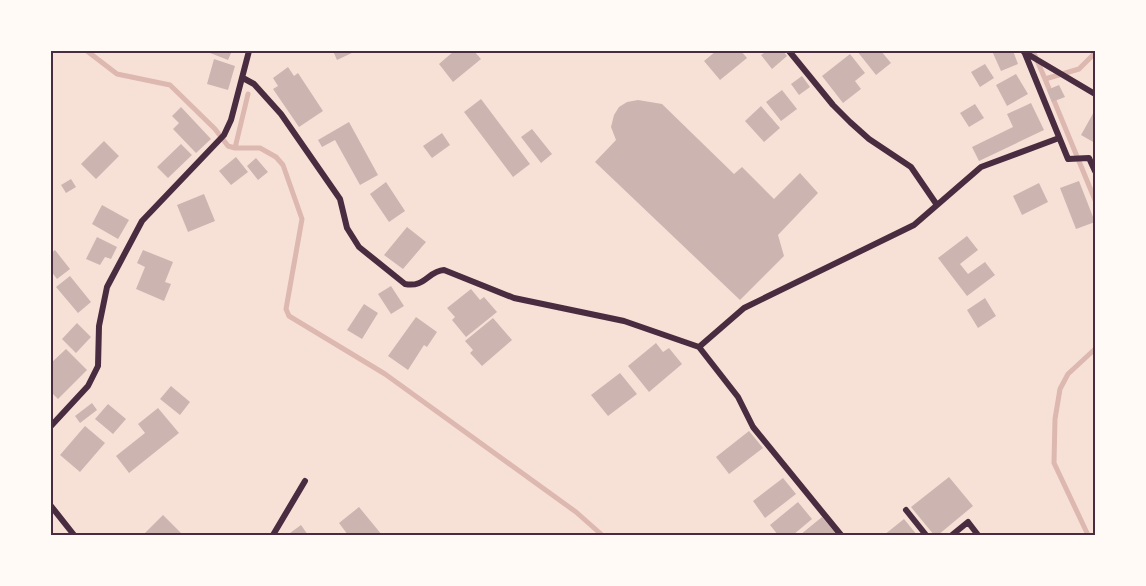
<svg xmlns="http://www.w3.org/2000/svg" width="1146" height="586" viewBox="0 0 1146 586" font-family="'Times New Roman',serif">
	<rect width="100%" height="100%" fill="#f7e1d7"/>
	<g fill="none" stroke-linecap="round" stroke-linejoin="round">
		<path stroke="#dcb8b0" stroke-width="5" d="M87 51 117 74 170 85 215 129 228 146 235 148
			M1033 51 1045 79
			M1095 53 1079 69 1045 79 1095 200
			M248 94 235 148H260L276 157 283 165 302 219 286 309 289 316 385 374 576 512 602 535
			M1088 535 1054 463 1055 419 1060 389 1068 374 1095 349"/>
	</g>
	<path fill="#ccb4b1" d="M205 51H232L228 60Z
		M333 51H356L337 60Z
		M454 51H474L481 59 453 82 439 64Z
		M716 51H741L747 58 720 80 704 61Z
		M767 51H783L787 56 772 69 761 55Z
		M857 51H881L891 63 876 75Z
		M992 51H1013L1018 64 1001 71Z
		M850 54 865 73 855 81 861 89 843 103 822 76Z
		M214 59 235 66 228 90 207 84Z
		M985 64 994 78 980 87 971 72Z
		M288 67 294 76 298 73 323 111 299 127 273 89 278 86 273 78Z
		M1016 74 1028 94 1007 106 996 85Z
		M802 76 810 87 799 95 791 84Z
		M1059 85 1065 97 1052 102 1047 90Z
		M782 90 797 109 781 121 766 102Z
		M481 99 530 164 513 177 464 112Z
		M638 100 662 104 734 174 742 167 774 199 800 173 818 193 778 235 784 256 740 300 595 162 616 140 611 127 614 115 619 107 627 102Z
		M1031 103 1044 130 979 161 972 147 1013 127 1007 114Z
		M975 104 984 118 969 127 960 113Z
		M761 106 780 128 764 142 745 121Z
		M181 107 211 139 196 153 173 129 179 123 172 116Z
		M1095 110V143L1081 135Z
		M349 122 378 175 360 185 335 140 322 147 318 140Z
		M532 129 552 154 541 163 521 137Z
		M442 133 450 145 432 158 423 146Z
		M104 141 119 156 96 179 81 164Z
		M181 144 192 155 168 178 157 167Z
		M236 157 248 172 231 185 219 171Z
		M256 158 268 172 258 180 247 166Z
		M71 179 76 187 66 193 61 185Z
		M1079 181 1095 222 1076 229 1060 188Z
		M386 182 405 211 389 222 370 194Z
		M1039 183 1048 202 1022 215 1013 196Z
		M204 194 215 221 188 232 177 205Z
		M102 205 129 220 118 239 92 224Z
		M407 227 426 242 403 269 384 255Z
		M967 236 978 250 960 264 968 274 985 262 995 275 967 296 938 258Z
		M97 237 117 247 111 259 105 257 100 265 86 259Z
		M55 250 70 269 57 279 51 271V253Z
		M143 250 173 262 165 282 171 284 164 301 136 289 145 267 137 263Z
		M70 276 91 302 78 313 56 287Z
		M391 286 404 306 391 314 378 294Z
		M471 289 480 300 484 297 497 312 466 337 452 320 455 317 447 308Z
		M985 298 996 316 978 328 967 310Z
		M364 304 378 313 362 339 347 330Z
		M416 317 437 332 427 347 424 345 408 370 388 356Z
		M493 318 512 340 482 366 470 353 473 350 465 341Z
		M77 323 91 337 76 353 62 339Z
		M656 343 663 352 669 348 682 364 649 392 628 366Z
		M66 349 87 370 58 399 51 392V363Z
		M620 373 637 394 608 416 591 395Z
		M171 386 190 402 180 415 160 399Z
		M92 403 97 410 80 423 75 416Z
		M108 404 126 419 113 434 95 419Z
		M158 408 179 433 129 473 116 456 145 433 138 424Z
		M85 426 105 443 80 472 60 455Z
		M749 431 763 448 729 474 716 457Z
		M949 477 973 506 938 535H934L911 507Z
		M783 478 796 494 765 518 753 501Z
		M798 502 812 519 793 535H778L770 525Z
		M359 507 382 535H348L339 523Z
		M163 515 181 533 178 535H143Z
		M822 517 837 535H800Z
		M904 519 917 535H884Z
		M301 525 308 535H292L290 533Z"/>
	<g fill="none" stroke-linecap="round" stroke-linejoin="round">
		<path stroke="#4a2c40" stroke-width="6" d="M789 51 833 105 850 122 869 139 911 167 937 205
			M1024 51 1068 159 1089 158 1095 171
			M1024 52 1095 94
			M243 78 254 84 281 114 340 199 347 228 359 247 405 284C425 288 428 271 444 270L514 298 624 321 699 347 738 397 753 427 841 535
			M699 347 744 308 914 225 981 167 1059 138
			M51 426 88 386 98 366 99 326 107 287 142 221 224 135 231 120 249 51
			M51 506 74 535
			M906 510 926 535
			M273 535 305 481
			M952 535 968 522 978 535"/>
	</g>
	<rect width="1146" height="586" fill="none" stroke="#fffaf5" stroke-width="105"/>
	<rect x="52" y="52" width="1042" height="482" fill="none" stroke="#4a2c40" stroke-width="2"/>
</svg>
